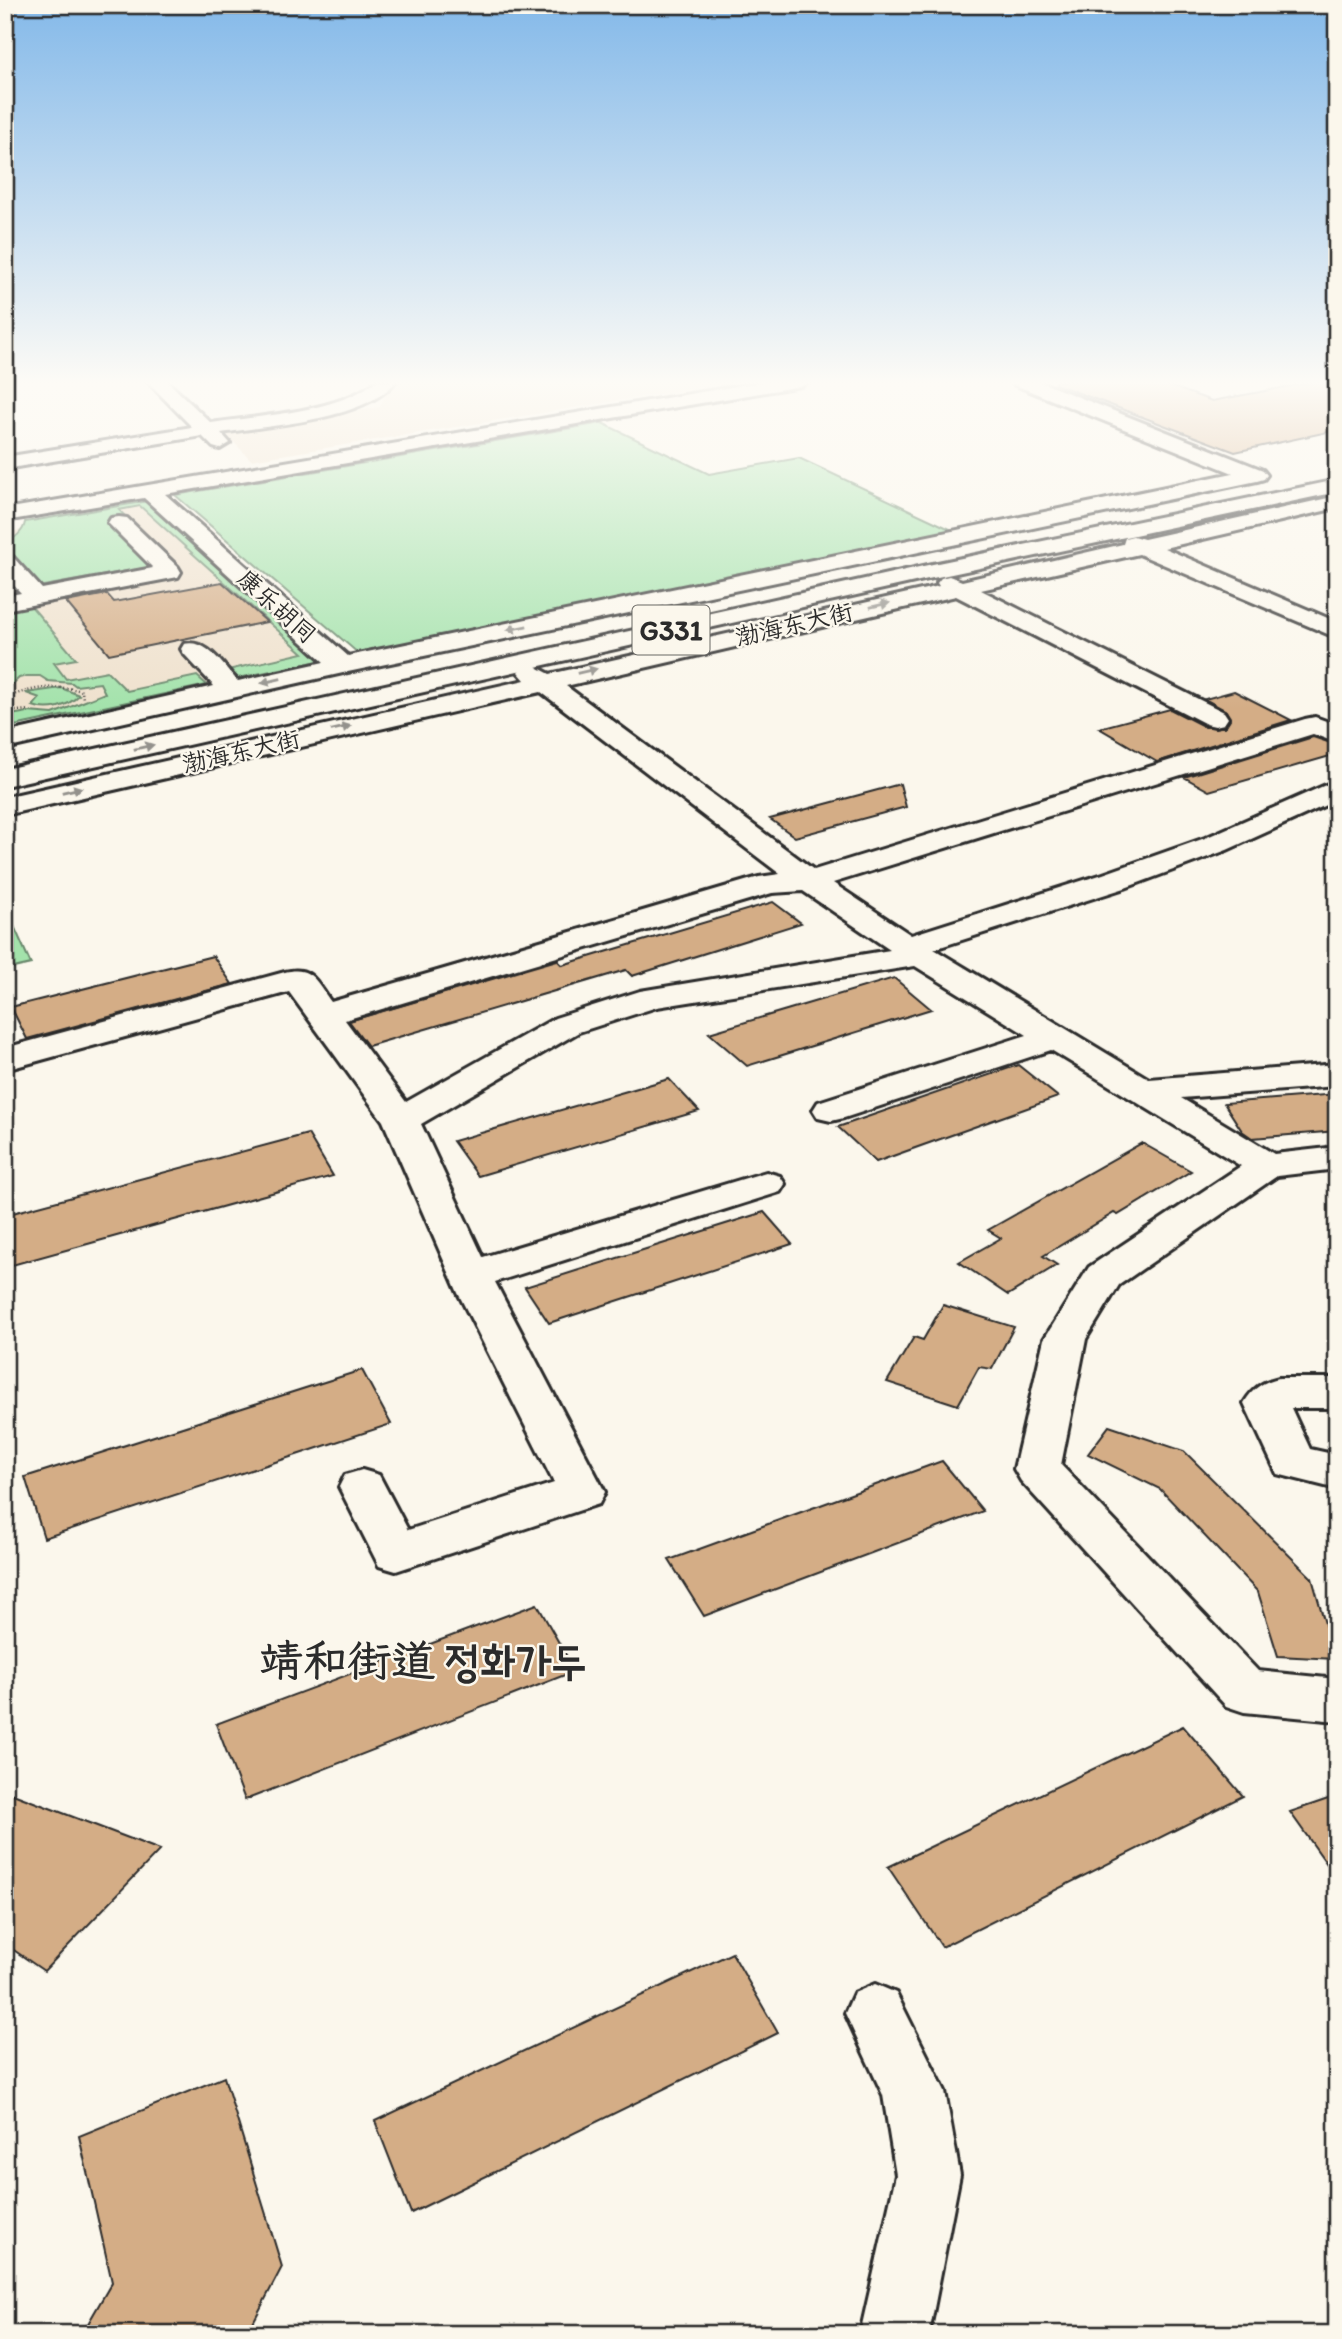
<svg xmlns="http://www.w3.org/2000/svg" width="1342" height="2339" viewBox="0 0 1342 2339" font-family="Itim,'LXGW WenKai TC','Poor Story',sans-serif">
	<rect width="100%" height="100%" fill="#fbf7ec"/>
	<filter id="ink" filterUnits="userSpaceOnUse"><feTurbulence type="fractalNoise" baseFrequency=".0143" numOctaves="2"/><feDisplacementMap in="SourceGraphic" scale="14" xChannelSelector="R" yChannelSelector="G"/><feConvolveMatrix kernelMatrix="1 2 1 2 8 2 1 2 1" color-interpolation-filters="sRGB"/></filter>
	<g filter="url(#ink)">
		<path fill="#efe1cd" d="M397 381H741L251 460 223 431 380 407 388 387Z
			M148 501 328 659 5 728V533L21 530 25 522Z"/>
		<path fill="#a3e2ab" stroke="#67866b" stroke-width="2" d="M602 423 709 474 799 458 952 530 359 654 175 495Z
			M148 501 328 659 238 678 228 670 303 653 140 506 119 510 128 519 107 523 150 567 38 587 5 555V542C14 540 24 531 25 522Z
			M31 606 76 659 54 663 66 679 107 671 127 691 197 676 207 685 5 728V716L28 712 53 714 105 693 100 683 76 686 72 683 48 681 40 676H27L19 678 5 691V611Z
			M61 688 79 695C68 707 48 712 33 706L40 698 26 693Z
			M5 906 31 964 5 970Z"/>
		<path fill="#d4ad86" stroke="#2b2b2b" stroke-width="2" d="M1055 381H1156L1212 401 1318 381 1337 387V430L1235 452 1055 384Z
			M222 582 267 622 109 654 66 602 107 594 114 602Z
			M1234 691 1291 720 1157 762 1099 728 1170 709 1205 727H1225L1230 719 1226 711 1205 699Z
			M1313 737 1337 745V754L1209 791 1184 777Z
			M900 784 906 807 795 837 770 819Z
			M773 902 801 923 632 976 626 970 368 1046 349 1021 557 960 562 965Z
			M213 956 232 984 27 1039 11 1007Z
			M894 978 931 1009 747 1066 709 1033Z
			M1018 1065 1058 1097 876 1162 838 1127Z
			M669 1079 699 1111 478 1176 453 1141Z
			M1337 1094V1131L1252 1138 1242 1131 1224 1103Z
			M308 1134 333 1176 5 1267V1215Z
			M1142 1143 1191 1171 1118 1215 1114 1213 1043 1256 1057 1265 1008 1295 959 1262 1001 1238 988 1230Z
			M764 1212 792 1244 549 1323 525 1287Z
			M943 1305 1014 1327 992 1369 979 1367 958 1405 887 1382 914 1337 923 1340Z
			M362 1370 391 1424 44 1538 25 1477Z
			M1109 1426 1184 1451 1312 1578 1335 1659 1278 1656 1258 1592 1160 1489 1088 1454Z
			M942 1461 983 1511 704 1616 669 1560Z
			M537 1604 575 1671 245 1800 216 1724Z
			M1183 1726 1243 1796 942 1947 888 1867Z
			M5 1791 160 1850 44 1971 5 1944Z
			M1337 1796V1878L1290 1812Z
			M732 1953 778 2033 411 2213 375 2121Z
			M224 2077 282 2267 247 2334H82L112 2282 79 2136Z"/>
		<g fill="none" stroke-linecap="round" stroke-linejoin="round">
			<g stroke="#2b2b2b" stroke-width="6">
				<path id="minor" d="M147 381H167L211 423C258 416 340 412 376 381H396C365 421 269 425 221 433L230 443 220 449 213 447 202 436 5 469V457L192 427Z
					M767 381H810L801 386 165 494 348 656 1233 473 1015 385 1012 381H1038L1263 470 1267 475 1264 479 1257 481 343 673 5 749V733L214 686 184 654 181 649 184 644C207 638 223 666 238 681L324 662 144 498 5 521V509Z
					M1337 496V508L1164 548 1337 622V638L1139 554 981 590 1224 712 1228 718 1224 724 1215 726 1206 724 956 596 566 686 814 870 1305 719 1315 717 1337 725V743L1313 734 833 883 911 935 1103 874 1205 838 1337 780V800L1227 850 1125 888 934 949 1149 1079 1337 1064V1086L1181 1098 1274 1154 1337 1147V1169L1277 1176 1119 1285 1086 1339 1061 1465 1258 1671 1337 1679V1721L1244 1712 1226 1706 1021 1481 1014 1469 1044 1339 1089 1267 1241 1166 1051 1050 844 1118 831 1121 818 1118 813 1110 818 1102 1027 1035 915 966 657 1007 579 1032 421 1124 483 1257 766 1172 780 1176 785 1184 780 1192 495 1282 605 1492 599 1504 396 1571 379 1566 339 1487 345 1475 362 1470 379 1475 408 1530 554 1483 458 1293 383 1121 289 992 5 1070V1048L285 972C312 965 317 983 331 1002L759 877 780 874 541 692 5 815V797L525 680 518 672 522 667 531 664 550 674 939 586 937 583 941 578 949 576 962 581 1123 544 1125 538 1133 536 1144 539ZM803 891 890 950 640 991 555 1018 406 1102 345 1020 772 893Z
					M119 517 127 518 178 567 181 572 178 577 5 610V596L21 593 5 576V555L13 557 42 589 153 568 108 523 111 518Z
					M1279 1378H1337V1408H1291L1310 1449 1337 1455V1489L1277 1474 1244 1403C1253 1388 1262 1382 1279 1378Z
					M875 1984 896 1993 945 2091 960 2175 929 2334H860L896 2175 883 2095 845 2013 854 1993Z"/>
			</g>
			<g stroke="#2b2b2b" stroke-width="6">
				<path id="highway" d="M1337 480V492L928 579 5 786V769L928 565Z"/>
			</g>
			<path stroke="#2b2b2b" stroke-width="2.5" stroke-dasharray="1 2.5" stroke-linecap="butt" d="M5 698C31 688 55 684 82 691L83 699
				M5 712 29 710"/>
			<use href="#minor" fill="#fbf7ec" fill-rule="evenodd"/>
			<use href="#highway" fill="#fbf7ec" fill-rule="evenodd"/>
		</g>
		<defs><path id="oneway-solid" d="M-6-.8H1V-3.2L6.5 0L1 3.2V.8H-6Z" transform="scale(1.75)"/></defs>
		<g fill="#93918c">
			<use href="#oneway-solid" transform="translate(880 605) rotate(-13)"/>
			<use href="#oneway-solid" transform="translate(517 628) rotate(168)"/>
			<use href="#oneway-solid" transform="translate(587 671) rotate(-13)"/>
			<use href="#oneway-solid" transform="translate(271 681) rotate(167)"/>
			<use href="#oneway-solid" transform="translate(341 728) rotate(-13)"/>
			<use href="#oneway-solid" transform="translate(144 747) rotate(-13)"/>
			<use href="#oneway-solid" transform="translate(72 790) rotate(-13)"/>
		</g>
	</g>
	<linearGradient id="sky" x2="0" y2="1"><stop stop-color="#84b9e9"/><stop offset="0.54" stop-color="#fdfbf6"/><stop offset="1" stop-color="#fdfbf6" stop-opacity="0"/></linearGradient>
	<rect width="1342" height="709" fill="url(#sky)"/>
	<g text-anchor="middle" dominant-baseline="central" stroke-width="5" stroke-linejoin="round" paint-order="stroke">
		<g font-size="24" fill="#2b2b2b" stroke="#fbf7ec">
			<text transform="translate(277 606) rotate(42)">康乐胡同</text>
			<text transform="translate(794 624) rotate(-13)">渤海东大街</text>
			<text transform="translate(241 751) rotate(-13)">渤海东大街</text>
		</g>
		<rect fill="#fbf7ec" stroke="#696865" stroke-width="2" x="632.5" y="605.5" width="77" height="49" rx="5"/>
		<g font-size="28" font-weight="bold" fill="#2b2b2b">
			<text x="671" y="630">G331</text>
		</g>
		<g font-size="44" font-weight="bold" fill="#2b2b2b" stroke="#fbf7ec">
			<text x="423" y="1660">靖和街道 정화가두</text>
		</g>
	</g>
	<rect width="1342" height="2339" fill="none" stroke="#fbf7ec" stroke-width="28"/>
	<rect x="14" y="14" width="1314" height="2311" fill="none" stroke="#2b2b2b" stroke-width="2.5" filter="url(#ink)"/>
</svg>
